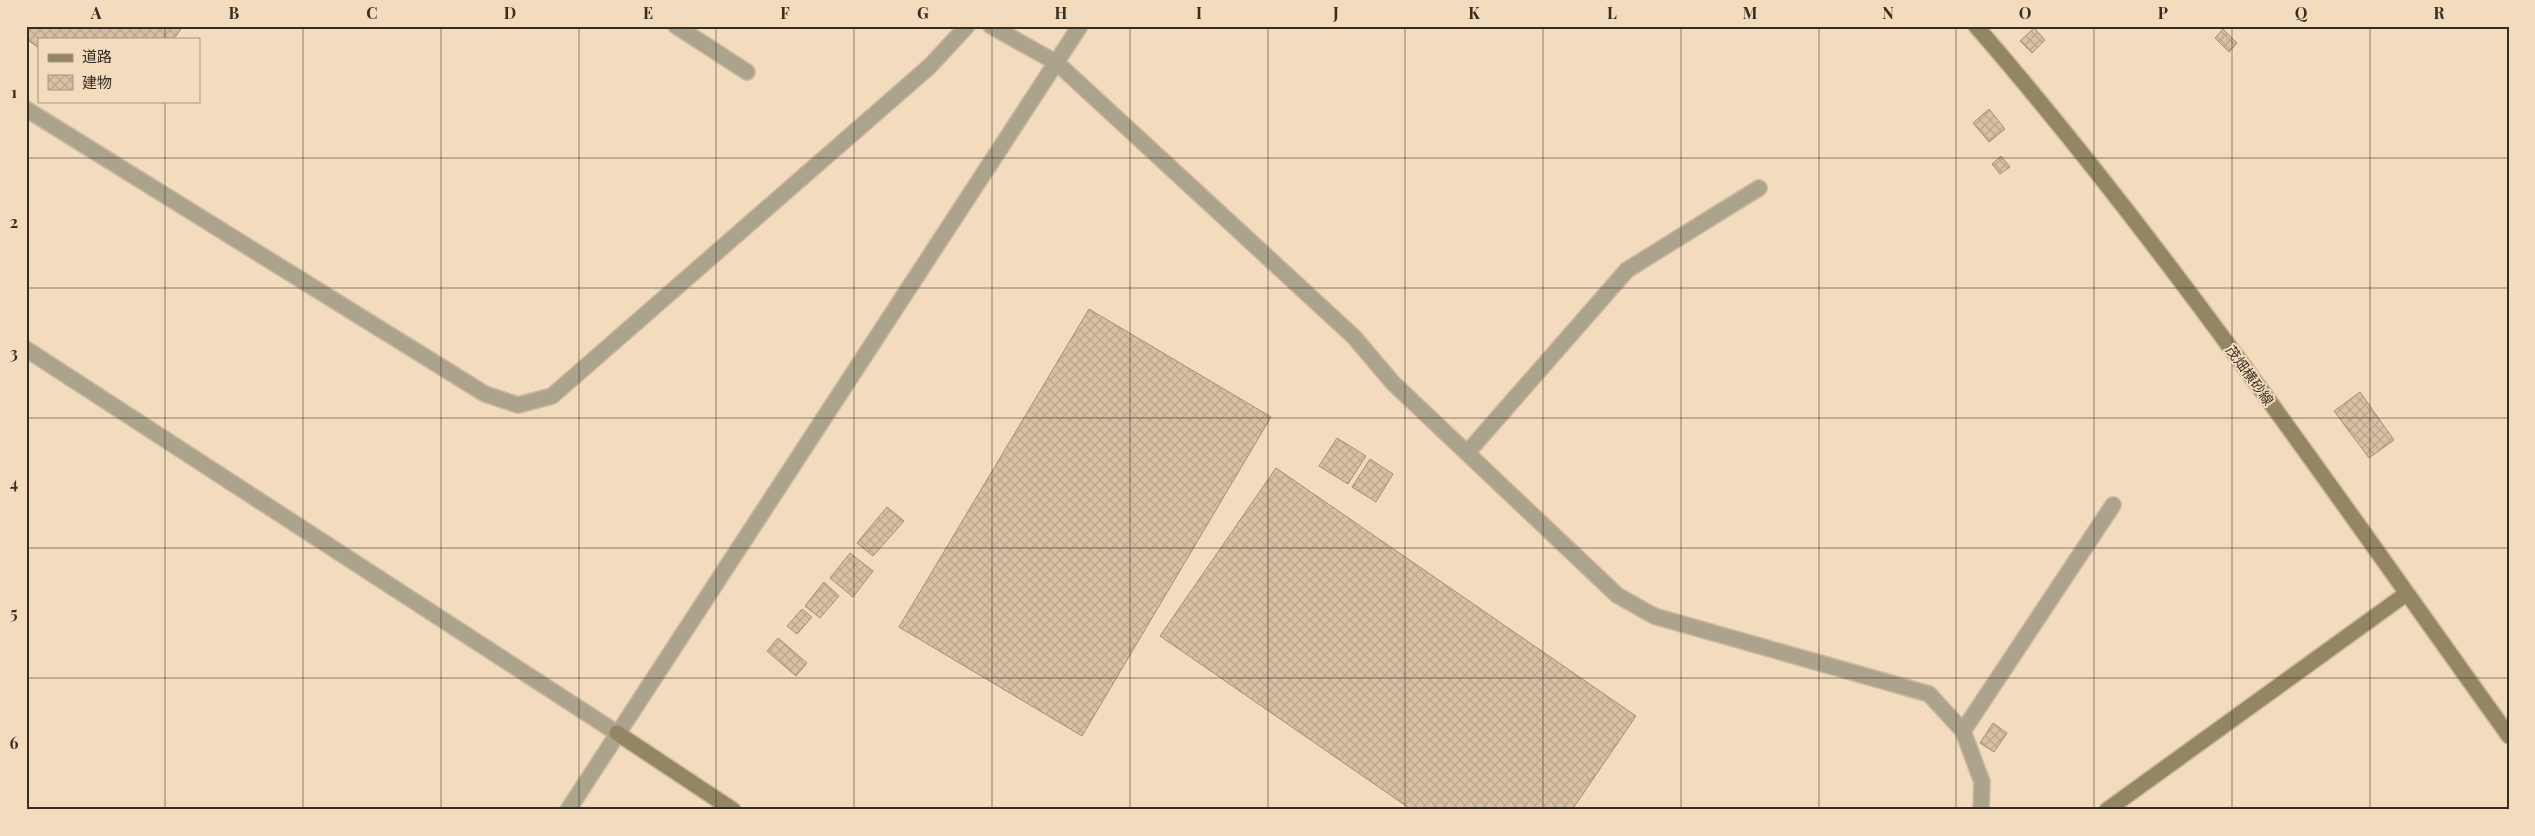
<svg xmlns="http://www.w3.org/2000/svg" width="2535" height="836" viewBox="0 0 2535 836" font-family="'Playfair Display','Noto Sans JP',serif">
	<defs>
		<pattern id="building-cross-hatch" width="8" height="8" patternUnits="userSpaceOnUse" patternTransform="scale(1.25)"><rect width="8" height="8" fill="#d8c0a4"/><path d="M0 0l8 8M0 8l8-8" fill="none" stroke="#baa58d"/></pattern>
	</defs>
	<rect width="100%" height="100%" fill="#f3dbbd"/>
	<path fill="url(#building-cross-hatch)" stroke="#a58f73" d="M26 26H183L174 39H39V48L26 39Z
		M2034 28 2045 40 2032 53 2020 41Z
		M2223 29 2237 43 2229 52 2215 38Z
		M1989 109 2005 129 1989 142 1973 123Z
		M2001 156 2010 167 2000 174 1992 164Z
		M1089 309 1271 417 1082 736 899 627Z
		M2360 392 2394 440 2369 458 2334 411Z
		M1337 438 1366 456 1348 484 1319 466Z
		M1370 459 1393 474 1376 502 1352 487Z
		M1276 468 1636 716 1572 810H1412L1160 636Z
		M887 507 904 521 873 556 857 543Z
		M850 553 873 571 853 597 830 578Z
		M824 582 839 596 820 618 805 606Z
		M802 609 812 617 797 634 787 626Z
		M778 638 807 663 796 676 767 651Z
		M1993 723 2007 733 1994 752 1980 743Z"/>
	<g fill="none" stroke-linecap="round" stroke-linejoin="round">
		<g stroke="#cdb89e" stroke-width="18">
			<path id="street" d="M676 26 747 72
				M991 26 1057 63 1354 337 1393 383 1617 595 1654 616 1929 694 1963 731 1982 782 1981 810
				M26 109 485 394 518 405 552 396 930 66 967 26
				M26 349 617 733
				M1467 453 1627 270 1759 188
				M1963 731 2113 505
				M568 810 1080 26"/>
		</g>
		<g stroke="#cdb89e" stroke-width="18">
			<path id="secondary" d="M1976 26C2170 250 2336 496 2509 736
				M617 733 733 810
				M2107 810 2406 594"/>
		</g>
		<use href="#street" stroke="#aca38c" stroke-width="15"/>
		<use href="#secondary" stroke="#938663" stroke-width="15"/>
	</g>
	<path fill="none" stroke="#372e23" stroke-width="1" stroke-opacity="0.55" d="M165 26V39M303 26V810M441 26V810M579 26V810M716 26V810M854 26V810M992 26V810M1130 26V810M1268 26V810M1405 26V810M1543 26V810M1681 26V810M1819 26V810M1956 26V810M2094 26V810M2232 26V810M2370 26V810M165 101V810M26 158H2509M26 288H2509M26 418H2509M26 548H2509M26 678H2509"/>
	<g text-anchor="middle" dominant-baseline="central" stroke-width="4" stroke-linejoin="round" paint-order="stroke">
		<g font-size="14" fill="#372e23" stroke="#f3dbbd">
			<text transform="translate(2250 375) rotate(54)">茂畑横砂線</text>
		</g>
	</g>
	<rect width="2535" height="836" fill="none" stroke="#f3dbbd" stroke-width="55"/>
	<rect x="38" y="38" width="162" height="65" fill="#f3dbbd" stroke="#a8967f"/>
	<rect x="48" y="54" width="25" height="8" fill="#938663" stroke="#a8967f"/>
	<text x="82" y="62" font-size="15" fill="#372e23">道路</text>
	<rect x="48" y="75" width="25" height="15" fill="url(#building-cross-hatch)" stroke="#a8967f"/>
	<text x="82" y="88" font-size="15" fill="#372e23">建物</text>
	<rect x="28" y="28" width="2480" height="780" fill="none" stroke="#372e23" stroke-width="2"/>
	<g font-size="16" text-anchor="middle" font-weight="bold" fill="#372e23">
		<text x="96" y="19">A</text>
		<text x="234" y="19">B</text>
		<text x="372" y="19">C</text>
		<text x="510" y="19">D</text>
		<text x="648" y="19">E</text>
		<text x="785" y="19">F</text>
		<text x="923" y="19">G</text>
		<text x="1061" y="19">H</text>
		<text x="1199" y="19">I</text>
		<text x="1336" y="19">J</text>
		<text x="1474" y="19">K</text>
		<text x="1612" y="19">L</text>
		<text x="1750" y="19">M</text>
		<text x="1888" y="19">N</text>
		<text x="2025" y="19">O</text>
		<text x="2163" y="19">P</text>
		<text x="2301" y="19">Q</text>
		<text x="2439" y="19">R</text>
		<text x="14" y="98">1</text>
		<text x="14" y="228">2</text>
		<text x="14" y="359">3</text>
		<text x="14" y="489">4</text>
		<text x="14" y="619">5</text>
		<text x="14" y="749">6</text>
	</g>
</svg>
